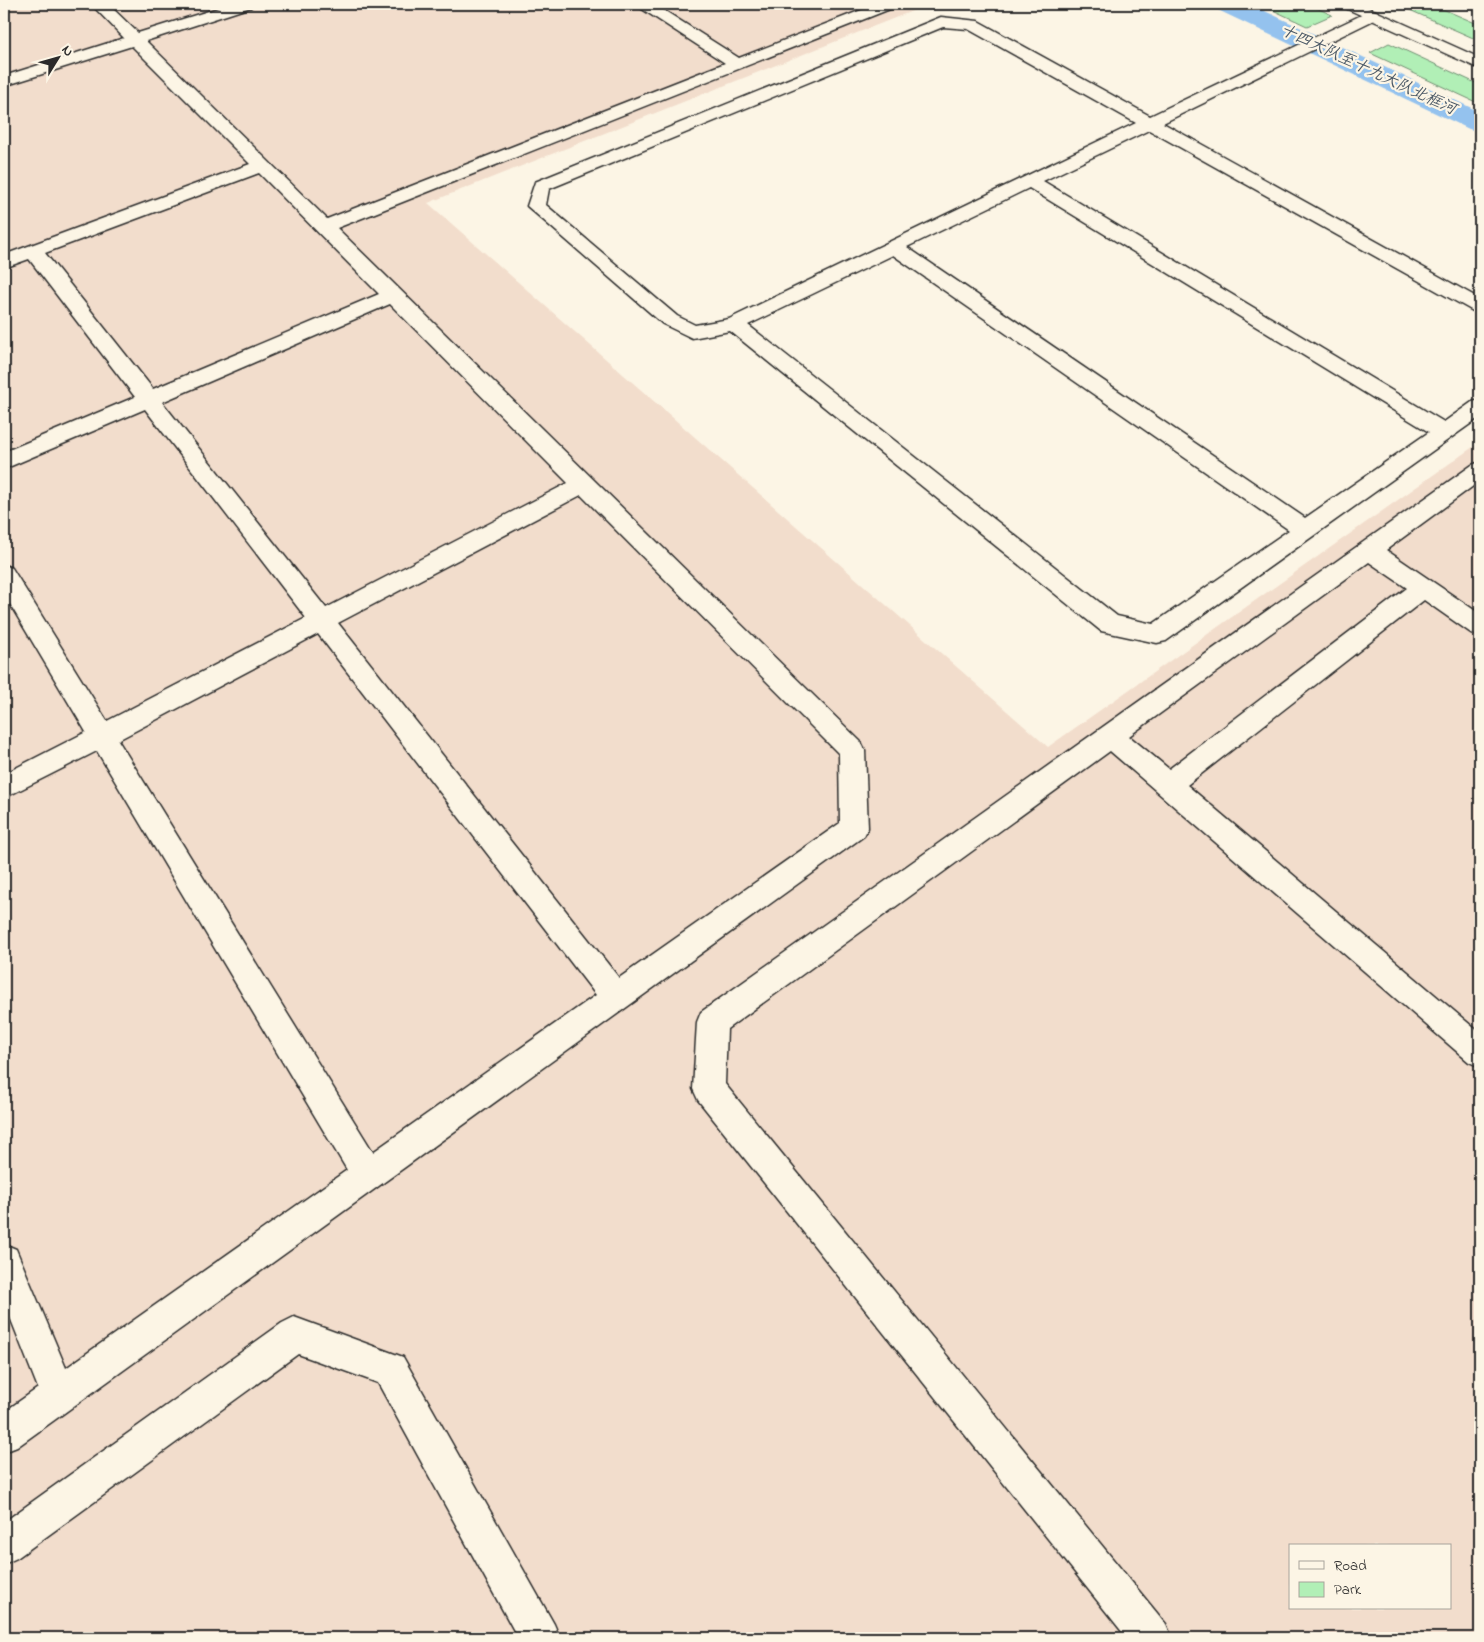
<svg xmlns="http://www.w3.org/2000/svg" width="1484" height="1642" viewBox="0 0 1484 1642" font-family="'Indie Flower','LXGW WenKai TC',sans-serif">
	<rect width="100%" height="100%" fill="#fcf5e5"/>
	<filter id="ink" filterUnits="userSpaceOnUse"><feTurbulence type="fractalNoise" baseFrequency=".02" numOctaves="2"/><feDisplacementMap in="SourceGraphic" scale="10" xChannelSelector="R" yChannelSelector="G"/><feConvolveMatrix kernelMatrix="1 2 1 2 8 2 1 2 1" color-interpolation-filters="sRGB"/></filter>
	<g filter="url(#ink)">
		<path fill="#f2ddcc" fill-rule="evenodd" d="M4 4H930L428 203 1048 747 1480 442V1638H4ZM1290 1546H1450V1608H1290Z"/>
		<path fill="#b1efb6" stroke="#6e8d70" d="M1260 4H1308L1332 15 1307 26Z
			M1396 4H1431L1480 25V41Z
			M1389 43 1480 85V104L1370 53Z"/>
		<g fill="none" stroke-linecap="round" stroke-linejoin="round">
			<path fill="#94c2ee" fill-rule="evenodd" d="M1214 4H1250L1480 112V132L1469 129 1218 10Z"/>
			<g stroke="#2b2b2b" stroke-width="3">
				<path id="minor" d="M91 4H108L138 33 231 4H254L251 7 146 41 327 219 725 63 639 7 636 4H654L739 58 877 4H898L895 7 337 228 861 742 865 750 868 828 864 836 17 1447 4 1452V1412L38 1388 4 1302V1244L16 1249 66 1368 347 1170 97 751 4 798V774L86 732 4 594V565L12 568 107 721 306 618 145 409 4 469V452L135 397 29 259 4 268V255L250 164 132 46 4 86V76L124 38ZM259 173 379 294 153 389 45 253ZM390 304 568 483 326 608 162 402ZM581 495 839 754 840 823 619 978 338 623ZM318 634 596 995 373 1152 118 740Z
					M1372 10 1378 12 1380 15 1378 18 1163 123 1480 299V313L1473 311 1149 130 1043 181 1444 422 1472 402 1480 400V417L1166 641 1157 643 1101 631 730 331 692 338 663 324 527 206 535 182 941 17 978 21 1150 116ZM943 27 968 29 1136 123 729 319 695 325 677 316 546 205 549 189ZM1029 188 1429 432 1305 518 907 247ZM893 255 1289 530 1153 624 1117 616 748 325Z
					M1480 462V481L1386 550 1480 614V635L1471 633 1424 600 1187 785 1480 1033V1067L1469 1062 1110 751 727 1029 725 1084 1166 1624 1172 1638H1127L698 1100 693 1089 697 1022 701 1012 1472 465ZM1369 562 1407 588 1169 769 1129 736Z
					M294 1317 403 1357 554 1624 560 1638H518L378 1383 298 1354 17 1558 4 1564V1522L282 1323Z"/>
			</g>
			<g stroke="#2b2b2b" stroke-width="3">
				<path id="major" d="M1340 4H1360L1480 58V69L1343 7Z"/>
			</g>
			<use href="#minor" fill="#fcf5e5" fill-rule="evenodd"/>
			<use href="#major" fill="#fcf5e5" fill-rule="evenodd"/>
		</g>
	</g>
	<g text-anchor="middle" dominant-baseline="central" stroke-width="4.5" stroke-linejoin="round" paint-order="stroke">
		<g font-size="16" font-style="italic" fill="#4a5866" stroke="#fcf5e5">
			<text transform="translate(1368 70) rotate(25)">十四大队至十九大队北框河</text>
		</g>
	</g>
	<rect width="1484" height="1642" fill="none" stroke="#fcf5e5" stroke-width="20"/>
	<rect x="10" y="10" width="1464" height="1622" fill="none" stroke="#2b2b2b" stroke-width="2" filter="url(#ink)"/>
	<rect x="1289" y="1544" width="162" height="65" fill="#fcf5e5" stroke="#a8a49b"/>
	<rect x="1299" y="1561" width="25" height="8" fill="#fcf5e5" stroke="#a8a49b"/>
	<text x="1334" y="1570" font-size="15" fill="#2b2b2b">Road</text>
	<rect x="1299" y="1582" width="25" height="15" fill="#b1efb6" stroke="#a8a49b"/>
	<text x="1334" y="1594" font-size="15" fill="#2b2b2b">Park</text>
	<g transform="translate(58 58) rotate(53)" stroke="#fcf5e5" stroke-width="4" paint-order="stroke">
	<path d="M0-4L9 19L0 12L-9 19Z" fill="#2b2b2b"/>
	<text y="-8" font-size="14" font-weight="bold" text-anchor="middle" fill="#2b2b2b">N</text>
	</g>
</svg>
